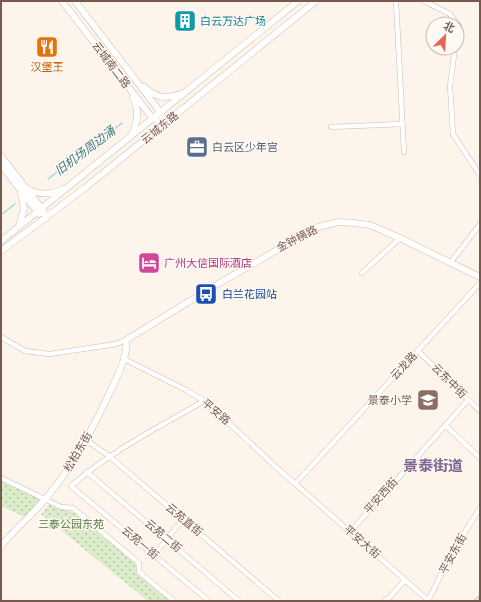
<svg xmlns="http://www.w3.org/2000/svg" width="481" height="602" viewBox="0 0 481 602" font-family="'Roboto Condensed','Noto Sans SC',sans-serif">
	<defs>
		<pattern id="park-dots" width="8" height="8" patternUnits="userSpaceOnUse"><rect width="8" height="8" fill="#daecc9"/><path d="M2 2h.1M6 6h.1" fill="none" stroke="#b6c2a5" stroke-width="1.8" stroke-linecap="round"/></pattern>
	</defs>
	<rect width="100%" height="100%" fill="#fdf5ec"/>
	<path fill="url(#park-dots)" d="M1 480 41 498 25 517 1 506Z
		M51 503 61 508 75 513 135 563 138 573 171 601H148L41 514Z"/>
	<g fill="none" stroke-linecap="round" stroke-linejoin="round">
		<path stroke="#a5d6d9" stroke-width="1.5" d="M48 179 122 123
			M1 215 15 204"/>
		<g stroke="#d0bbb0" stroke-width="5.5">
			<path id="street" d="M396 1 404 152
				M424 1 450 14 459 26 457 38
				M455 48 450 86 453 134 480 175
				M331 127 402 124
				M451 262 480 224
				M362 273 400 238
				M1 337 25 351 50 354 116 344 126 340
				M418 351 480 411
				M124 359 186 390 204 401 217 412 276 467 429 601
				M204 401C159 427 111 451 71 486L209 601
				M445 425 480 458
				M86 440 109 456 279 601
				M87 472 239 601
				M1 478 61 507 73 508 139 563V572L174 601
				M295 484 480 283
				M350 532 468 400
				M154 555 183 519
				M384 601 390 597 405 580
				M428 601 451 554 480 508"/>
		</g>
		<g stroke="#d6beb0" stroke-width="7">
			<path id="secondary" d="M62 1 153 119 164 124
				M75 1 161 113 164 124
				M144 87C158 99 166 99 183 93
				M132 135C137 122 140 111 133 98
				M1 156 42 209 46 218
				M1 165 39 214
				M28 189C38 195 52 195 63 189
				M19 227 24 208 21 193
				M1 241 298 1
				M1 251 86 187 316 1
				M1 546C15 529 33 514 47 497 74 465 93 429 110 392 117 376 128 358 126 340L211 288 315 228 338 222 354 223 370 225 400 238 480 277"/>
		</g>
		<use href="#street" stroke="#fff" stroke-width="4.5"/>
		<use href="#secondary" stroke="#fff" stroke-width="6"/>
		<g stroke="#b7a8c9" stroke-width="3">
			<path id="rail" d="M475 601 480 597"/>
		</g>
		<use href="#rail" stroke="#fff9f3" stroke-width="1.5" stroke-dasharray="4.5" stroke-linecap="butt"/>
	</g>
	<defs>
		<g id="building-square" transform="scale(1.15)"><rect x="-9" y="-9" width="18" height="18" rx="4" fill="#0f9aa8" stroke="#fff9f3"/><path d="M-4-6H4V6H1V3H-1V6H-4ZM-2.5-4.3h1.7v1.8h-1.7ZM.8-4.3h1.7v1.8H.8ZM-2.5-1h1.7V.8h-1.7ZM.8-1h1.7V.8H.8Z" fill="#fff"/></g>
		<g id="restaurant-square" transform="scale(1.15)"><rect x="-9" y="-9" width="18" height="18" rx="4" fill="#e8710a" stroke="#fff9f3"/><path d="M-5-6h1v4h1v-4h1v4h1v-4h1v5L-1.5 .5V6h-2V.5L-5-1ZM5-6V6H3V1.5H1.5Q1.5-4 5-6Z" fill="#fff"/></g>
		<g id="office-square" transform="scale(1.15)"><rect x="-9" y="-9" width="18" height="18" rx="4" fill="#5c6f8a" stroke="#fff9f3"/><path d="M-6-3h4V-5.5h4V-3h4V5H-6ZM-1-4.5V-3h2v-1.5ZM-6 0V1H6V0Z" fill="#fff"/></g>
		<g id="hotel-square" transform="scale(1.15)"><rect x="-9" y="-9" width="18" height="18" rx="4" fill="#d1479c" stroke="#fff9f3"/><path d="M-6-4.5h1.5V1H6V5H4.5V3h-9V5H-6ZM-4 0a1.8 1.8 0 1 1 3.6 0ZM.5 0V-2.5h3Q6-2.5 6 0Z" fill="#fff"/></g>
		<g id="bus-square" transform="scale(1.15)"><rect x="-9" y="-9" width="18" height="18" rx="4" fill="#1a4fb4" stroke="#fff9f3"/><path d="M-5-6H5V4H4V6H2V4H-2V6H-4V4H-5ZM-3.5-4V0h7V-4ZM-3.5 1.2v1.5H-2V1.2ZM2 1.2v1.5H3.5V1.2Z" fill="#fff"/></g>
		<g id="school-square" transform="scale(1.15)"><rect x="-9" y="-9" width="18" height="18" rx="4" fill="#8d6e63" stroke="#fff9f3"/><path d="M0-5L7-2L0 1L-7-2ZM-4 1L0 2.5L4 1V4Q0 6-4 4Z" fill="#fff"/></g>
	</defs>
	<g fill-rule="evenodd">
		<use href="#building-square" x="185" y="21"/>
		<use href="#restaurant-square" x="47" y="47"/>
		<use href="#office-square" x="197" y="147"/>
		<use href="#hotel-square" x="149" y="263"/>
		<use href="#bus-square" x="206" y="294"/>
		<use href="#school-square" x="428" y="400"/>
	</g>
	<g text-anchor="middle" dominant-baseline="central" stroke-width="3" stroke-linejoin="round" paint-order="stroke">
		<g font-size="11" fill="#0d838f" stroke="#fff9f3" text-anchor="start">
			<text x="200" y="21">白云万达广场</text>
		</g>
		<g font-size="11" fill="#79594d" stroke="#fff9f3">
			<text transform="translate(111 65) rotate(53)">云城南二路</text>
			<text transform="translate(160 128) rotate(-39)">云城东路</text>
			<text transform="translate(297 239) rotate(-27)">金钟横路</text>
			<text transform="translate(404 366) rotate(-47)">云龙路</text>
			<text transform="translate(449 381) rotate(45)">云东中街</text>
			<text transform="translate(216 412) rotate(40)">平安路</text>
			<text transform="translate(78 452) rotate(-59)">松柏东街</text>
			<text transform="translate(381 496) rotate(-48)">平安西街</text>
			<text transform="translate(184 520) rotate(40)">云苑直街</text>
			<text transform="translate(163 536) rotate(40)">云苑二街</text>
			<text transform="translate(362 542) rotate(41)">平安大街</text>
			<text transform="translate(140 543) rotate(40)">云苑一街</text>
			<text transform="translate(453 554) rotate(-61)">平安东街</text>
		</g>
		<g font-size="11" fill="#c56008" stroke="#fff9f3">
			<text x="47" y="67">汉堡王</text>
		</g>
		<g font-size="11" fill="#4e5e75" stroke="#fff9f3" text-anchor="start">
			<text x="212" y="147">白云区少年宫</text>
		</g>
		<g font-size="11" fill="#b23c85" stroke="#fff9f3" text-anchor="start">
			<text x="164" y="263">广州大信国际酒店</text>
		</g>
		<g font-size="11" fill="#164399" stroke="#fff9f3" text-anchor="start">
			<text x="222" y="294">白兰花园站</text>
		</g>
		<g font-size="11" fill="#785e54" stroke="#fff9f3" text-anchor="end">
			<text x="412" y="400">景泰小学</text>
		</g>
		<g font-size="11" fill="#577942" stroke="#fff9f3">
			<text x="71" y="524">三泰公园东苑</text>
		</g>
		<g font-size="12" font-style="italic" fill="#40797e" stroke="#fff9f3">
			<text transform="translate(85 151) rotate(-37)">旧机场周边涌</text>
		</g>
		<g font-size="15" font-weight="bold" fill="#816694" stroke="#fff9f3">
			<text x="433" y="466">景泰街道</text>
		</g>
	</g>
	<rect width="481" height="602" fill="none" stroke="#79594d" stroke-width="4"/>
	<g transform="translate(445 36) rotate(25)"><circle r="19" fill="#fff9f3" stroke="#c9b9b1"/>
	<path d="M0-3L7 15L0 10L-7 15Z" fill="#e66652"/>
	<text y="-6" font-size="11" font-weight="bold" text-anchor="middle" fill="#79594d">北</text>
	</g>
</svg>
